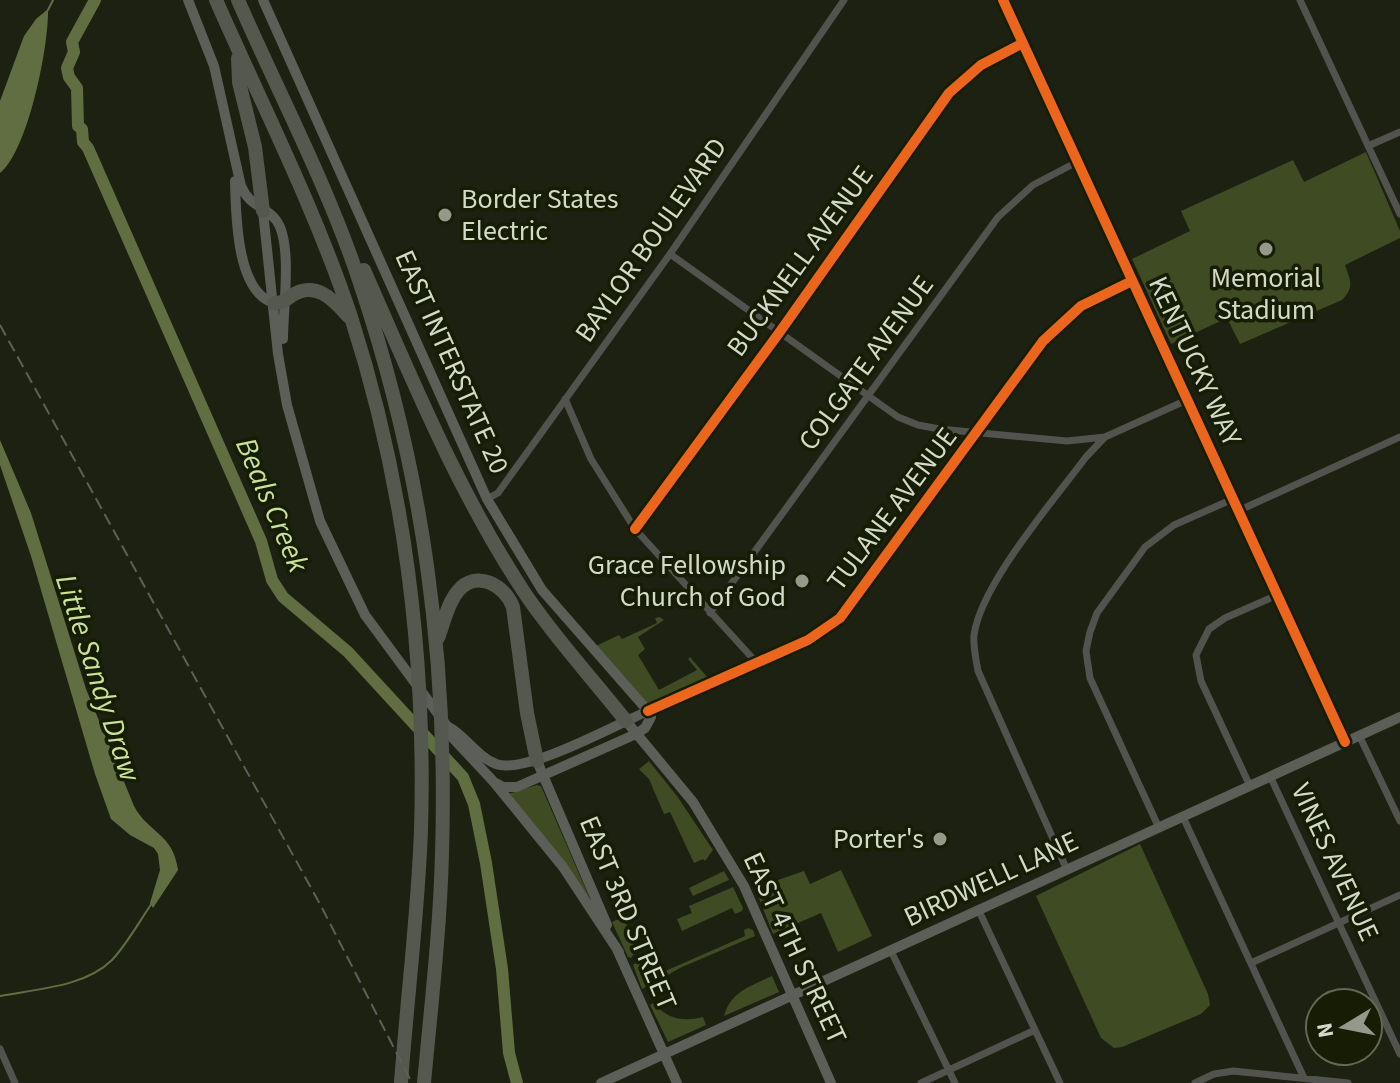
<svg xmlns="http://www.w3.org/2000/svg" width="1400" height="1083" viewBox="0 0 1400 1083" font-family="'Source Sans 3',sans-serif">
	<rect width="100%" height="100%" fill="#1c2112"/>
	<path fill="#3f4b23" d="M1366 152 1400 231V238L1345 265C1350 280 1355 287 1342 300L1240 344 1227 318 1171 344 1132 259 1190 231 1181 211 1293 160 1304 182Z
		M660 617 664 620 638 637 645 649 638 655 659 690 697 670 688 659 690 657 708 678 649 705 596 646 619 635 622 639 657 623 655 618Z
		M649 761 677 796 713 850 705 861 703 859 694 863 670 812 664 814 649 779 639 769Z
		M537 785 541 786 590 899 508 794Z
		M1140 844 1208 994 1210 1005 1201 1014 1122 1047 1114 1048 1101 1038 1036 896Z
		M841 870 872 936 838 952 821 913 773 934 755 888 804 871 810 884Z
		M724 871 729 880 693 896 689 888Z
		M733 887 743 908 742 911 735 914 732 908 682 931 677 919 692 913 689 906Z
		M623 917 637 949 631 958 628 957 612 922Z
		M748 928 753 930 755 936 682 967 642 989 633 965 645 957 654 976 745 936 744 930Z
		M772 976 779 992 724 1016C731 991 751 986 772 976Z
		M653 1003C668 1019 682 1022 703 1017L706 1025 668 1042 650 1005Z"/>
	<path fill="#606e42" d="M48 9C49 46 28 151 0 173V101L24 36 36 19Z
		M0 440 31 513 86 689 134 806C149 834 173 833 178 870L153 908 150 903 160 870 158 854 154 848 130 835 111 819 95 774 31 556 0 465Z"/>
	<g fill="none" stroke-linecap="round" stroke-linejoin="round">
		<path stroke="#606e42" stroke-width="2" d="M48 10 53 0
			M0 996C36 989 85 987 112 960 127 944 139 922 152 903"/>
		<path stroke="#606e42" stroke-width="12" d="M95 0 72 42 74 52 67 68 69 77 77 88 78 126 82 129 83 142 88 148 261 541 272 580 283 597 348 652 463 777 474 804 486 863 502 969 509 1053 517 1083"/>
		<path stroke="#52534e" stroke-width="7" d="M1003 0 1345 742
			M1300 0 1400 214
			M1368 146 1400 132
			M670 254 898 417 918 425 939 429 1067 441 1105 437
			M565 399 591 459 635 529 756 662
			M487 499 498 493 670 254 844 0
			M1238 511 1400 437
			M635 529 779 333 949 93 981 65 1023 43
			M710 613 998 217 1033 185 1077 162
			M648 711 808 640 840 618 1043 341 1081 306 1132 281
			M1359 735 1400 821
			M1270 776 1400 1054
			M1250 786 1201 681 1196 655 1209 629 1225 618 1275 596
			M1183 817 1304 1078
			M1159 828 1090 678 1086 651 1090 632 1097 613 1145 547 1174 525 1233 499
			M1067 870 978 671C976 659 973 647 974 635 981 584 1054 500 1086 457L1105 437 1187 400
			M979 911 1060 1083
			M891 951 955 1083
			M1251 963 1400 895
			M0 1049 15 1083
			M921 1083 1035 1030
			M1195 1083 1214 1074 1233 1071 1348 1083"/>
		<path stroke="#5c5e58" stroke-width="10" d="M188 0 214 66 241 186C250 207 264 205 276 220 293 242 283 309 283 339
			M263 0 487 499 542 590 648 711
			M235 181C236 214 236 292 274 303
			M263 211 278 354 287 405 320 521 365 615 447 726 450 735 493 781 563 867 619 952
			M626 721 693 802 744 886 831 1083
			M447 726C466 736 476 756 496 764 526 775 617 724 648 711
			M537 761 607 925
			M496 783 503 787H517L636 734 645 728 651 717 648 711
			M616 947 677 1083
			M601 1083 1400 717"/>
		<path stroke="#55584e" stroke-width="14" d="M216 0C262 105 315 208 351 317 404 482 426 657 421 830 418 914 407 999 401 1083
			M238 0C279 94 328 186 360 283 423 471 448 656 442 854 440 930 431 1007 424 1083
			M238 58 239 82 255 147 263 211
			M364 270C412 379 458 492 524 592 554 637 592 678 626 721
			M274 303C283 303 284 301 291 296 315 280 333 299 348 316
			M438 638C444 623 447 604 458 591 476 569 505 585 513 607L527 713 537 761"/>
		<path stroke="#5d6059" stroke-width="2" stroke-dasharray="12 6" stroke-linecap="butt" d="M0 325 320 904 412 1083"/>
		<g stroke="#161d04" stroke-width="15">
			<path id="cycleway" d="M1003 0 1345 742
				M635 529 779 333 949 93 981 65 1023 43
				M648 711 808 640 840 618 1043 341 1081 306 1132 281"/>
		</g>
		<use href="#cycleway" stroke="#eb651d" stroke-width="10"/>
	</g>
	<g fill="#94998a" stroke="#161d04" stroke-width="3">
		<circle cx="445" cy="215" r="8"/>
		<circle cx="1266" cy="249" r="8"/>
		<circle cx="802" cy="581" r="8"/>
		<circle cx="940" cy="839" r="8"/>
	</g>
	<g text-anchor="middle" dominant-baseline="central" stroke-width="7" stroke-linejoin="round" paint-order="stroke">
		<g font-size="28" fill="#d4daca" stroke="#161d04" text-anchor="end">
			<text x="461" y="199" text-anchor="start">Border States<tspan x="461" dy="32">Electric</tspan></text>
			<text x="1266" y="278" text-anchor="middle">Memorial<tspan x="1266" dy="32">Stadium</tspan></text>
			<text x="786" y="565">Grace Fellowship<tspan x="786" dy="32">Church of God</tspan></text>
			<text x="924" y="839">Porter's</text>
		</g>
		<g font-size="28" fill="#d4daca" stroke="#161d04">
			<text transform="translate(651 240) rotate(-55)">BAYLOR BOULEVARD</text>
			<text transform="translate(800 261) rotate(-54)">BUCKNELL AVENUE</text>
			<text transform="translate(1195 361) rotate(65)">KENTUCKY WAY</text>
			<text transform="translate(452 362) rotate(66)">EAST INTERSTATE 20</text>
			<text transform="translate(866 363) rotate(-54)">COLGATE AVENUE</text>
			<text transform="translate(892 509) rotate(-53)">TULANE AVENUE</text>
			<text transform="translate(1335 862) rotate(65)">VINES AVENUE</text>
			<text transform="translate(991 879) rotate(-25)">BIRDWELL LANE</text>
			<text transform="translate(628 913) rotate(67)">EAST 3RD STREET</text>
			<text transform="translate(795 948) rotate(65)">EAST 4TH STREET</text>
		</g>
		<g font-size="30" font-style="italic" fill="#c9e398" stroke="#161d04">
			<text transform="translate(272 505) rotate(67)">Beals Creek</text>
			<text transform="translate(98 678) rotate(72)">Little Sandy Draw</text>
		</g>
	</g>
	<g transform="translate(1344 1027) rotate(260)"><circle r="38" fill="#161d04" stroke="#626953" stroke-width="2"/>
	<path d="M0-6L14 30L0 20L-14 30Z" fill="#94998a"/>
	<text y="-12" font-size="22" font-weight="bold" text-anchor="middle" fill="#d4daca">N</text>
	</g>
</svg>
